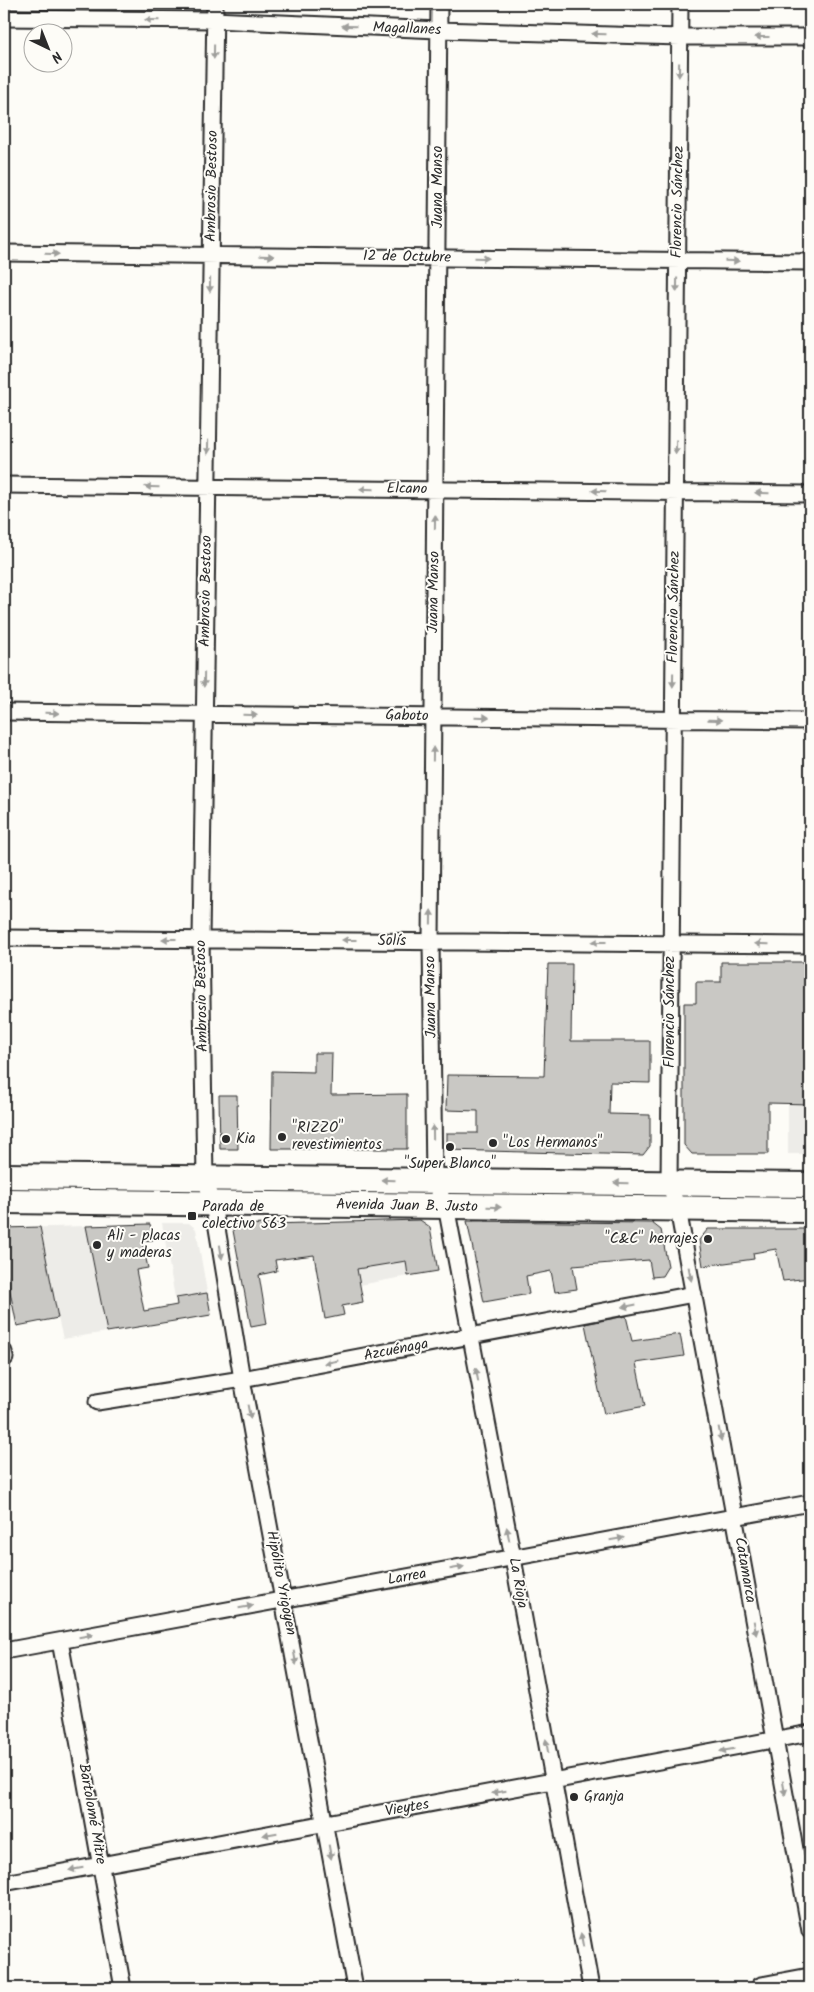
<svg xmlns="http://www.w3.org/2000/svg" width="814" height="1992" viewBox="0 0 814 1992" font-family="Kalam,sans-serif">
	<rect width="100%" height="100%" fill="#fdfcf7"/>
	<filter id="ink" filterUnits="userSpaceOnUse"><feTurbulence type="fractalNoise" baseFrequency=".02" numOctaves="2"/><feDisplacementMap in="SourceGraphic" scale="10" xChannelSelector="R" yChannelSelector="G"/><feConvolveMatrix kernelMatrix="1 2 1 2 8 2 1 2 1" color-interpolation-filters="sRGB"/></filter>
	<g filter="url(#ink)">
		<path fill="#edece8" d="M788 1104H810V1154H788Z
			M399 1221 408 1276 360 1285 348 1222Z
			M162 1223H189L196 1229 211 1315 179 1321Z
			M86 1226 107 1332 63 1339 58 1318 17 1326 6 1275 27 1271 17 1228Z"/>
		<path fill="#c9c8c4" stroke="#2b2b2b" d="M721 962H810V1104L768 1103V1154H692L684 1145V1003H696V982H721Z
			M548 964H572L571 1041H650V1083L610 1082 609 1114 650 1115V1146L643 1155 447 1150V1133H478V1111L446 1110 447 1075 544 1076Z
			M314 1053H332L331 1095 407 1094V1149H271L272 1071 314 1072Z
			M219 1095H237L238 1149H220Z
			M420 1220 430 1227 438 1271 408 1276 406 1261 357 1269 363 1302 342 1306 344 1315 325 1319 314 1255 275 1260 277 1271 259 1275 267 1324 251 1327 232 1225Z
			M467 1221 652 1223 661 1230 668 1266 662 1276 652 1277 649 1260 573 1266 577 1289 555 1292 551 1271 526 1276 529 1294 484 1302Z
			M150 1224 153 1240 142 1241 148 1268 136 1270 144 1311 177 1305 176 1298 207 1293 211 1315 107 1332 86 1226Z
			M40 1227 58 1318 17 1326 4 1262V1228Z
			M708 1229H810V1278L783 1281 776 1249 753 1253 754 1259 703 1266 699 1240Z
			M626 1316 632 1341 680 1334 684 1356 636 1363 645 1406 604 1414 585 1324Z"/>
		<g fill="none" stroke-linecap="round" stroke-linejoin="round">
			<g stroke="#2b2b2b" stroke-width="19">
				<path id="minor" d="M215 4 201 939 205 1178 213 1204 242 1379 355 1988
					M439 4 431 941 434 1181 446 1206 513 1558 591 1988
					M680 4 669 1183 678 1209 810 1931
					M4 18 214 20 438 30 680 37H810
					M4 253 810 262
					M4 485 810 494
					M4 712 810 721
					M4 938 810 945
					M4 1352 5 1358
					M97 1402 242 1379 694 1294
					M60 1641 123 1988
					M4 1651 810 1503
					M4 1883 810 1733"/>
			</g>
			<g stroke="#2b2b2b" stroke-width="25">
				<path id="secondary" d="M762 1988 810 1979"/>
			</g>
			<g stroke="#2b2b2b" stroke-width="28">
				<path id="primary" d="M4 1176 810 1185
					M4 1201 810 1210"/>
			</g>
			<use href="#minor" stroke="#fdfcf7" stroke-width="15"/>
			<use href="#secondary" stroke="#fdfcf7" stroke-width="21"/>
			<use href="#primary" stroke="#fdfcf7" stroke-width="24"/>
		</g>
		<defs><path id="oneway-solid" d="M-6-.8H1V-3.2L6.5 0L1 3.2V.8H-6Z" transform="scale(1.25)"/></defs>
		<g fill="#9e9e9b">
			<use href="#oneway-solid" transform="translate(152 20) rotate(-179)"/>
			<use href="#oneway-solid" transform="translate(349 26) rotate(-178)"/>
			<use href="#oneway-solid" transform="translate(599 34) rotate(-178)"/>
			<use href="#oneway-solid" transform="translate(762 37) rotate(-180)"/>
			<use href="#oneway-solid" transform="translate(214 52) rotate(91)"/>
			<use href="#oneway-solid" transform="translate(679 70) rotate(91)"/>
			<use href="#oneway-solid" transform="translate(52 254) rotate(1)"/>
			<use href="#oneway-solid" transform="translate(267 256) rotate(1)"/>
			<use href="#oneway-solid" transform="translate(482 258) rotate(1)"/>
			<use href="#oneway-solid" transform="translate(732 261) rotate(1)"/>
			<use href="#oneway-solid" transform="translate(210 285) rotate(91)"/>
			<use href="#oneway-solid" transform="translate(677 285) rotate(91)"/>
			<use href="#oneway-solid" transform="translate(208 447) rotate(91)"/>
			<use href="#oneway-solid" transform="translate(676 447) rotate(91)"/>
			<use href="#oneway-solid" transform="translate(152 487) rotate(-179)"/>
			<use href="#oneway-solid" transform="translate(367 489) rotate(-179)"/>
			<use href="#oneway-solid" transform="translate(599 491) rotate(-179)"/>
			<use href="#oneway-solid" transform="translate(762 493) rotate(-179)"/>
			<use href="#oneway-solid" transform="translate(435 522) rotate(-89)"/>
			<use href="#oneway-solid" transform="translate(204 680) rotate(91)"/>
			<use href="#oneway-solid" transform="translate(673 680) rotate(91)"/>
			<use href="#oneway-solid" transform="translate(52 713) rotate(1)"/>
			<use href="#oneway-solid" transform="translate(250 715) rotate(1)"/>
			<use href="#oneway-solid" transform="translate(482 717) rotate(1)"/>
			<use href="#oneway-solid" transform="translate(715 720) rotate(1)"/>
			<use href="#oneway-solid" transform="translate(433 754) rotate(-89)"/>
			<use href="#oneway-solid" transform="translate(431 917) rotate(-89)"/>
			<use href="#oneway-solid" transform="translate(169 939) rotate(-180)"/>
			<use href="#oneway-solid" transform="translate(349 940) rotate(-180)"/>
			<use href="#oneway-solid" transform="translate(599 942) rotate(-180)"/>
			<use href="#oneway-solid" transform="translate(762 944) rotate(-179)"/>
			<use href="#oneway-solid" transform="translate(433 1132) rotate(-91)"/>
			<use href="#oneway-solid" transform="translate(388 1180) rotate(-179)"/>
			<use href="#oneway-solid" transform="translate(621 1183) rotate(-179)"/>
			<use href="#oneway-solid" transform="translate(494 1207) rotate(1)"/>
			<use href="#oneway-solid" transform="translate(221 1252) rotate(81)"/>
			<use href="#oneway-solid" transform="translate(690 1274) rotate(79)"/>
			<use href="#oneway-solid" transform="translate(629 1306) rotate(169)"/>
			<use href="#oneway-solid" transform="translate(331 1362) rotate(169)"/>
			<use href="#oneway-solid" transform="translate(477 1375) rotate(-101)"/>
			<use href="#oneway-solid" transform="translate(249 1412) rotate(79)"/>
			<use href="#oneway-solid" transform="translate(720 1434) rotate(79)"/>
			<use href="#oneway-solid" transform="translate(508 1534) rotate(-101)"/>
			<use href="#oneway-solid" transform="translate(617 1539) rotate(-10)"/>
			<use href="#oneway-solid" transform="translate(457 1568) rotate(-10)"/>
			<use href="#oneway-solid" transform="translate(246 1607) rotate(-10)"/>
			<use href="#oneway-solid" transform="translate(755 1628) rotate(80)"/>
			<use href="#oneway-solid" transform="translate(86 1636) rotate(-10)"/>
			<use href="#oneway-solid" transform="translate(295 1658) rotate(80)"/>
			<use href="#oneway-solid" transform="translate(547 1746) rotate(-100)"/>
			<use href="#oneway-solid" transform="translate(727 1750) rotate(170)"/>
			<use href="#oneway-solid" transform="translate(784 1788) rotate(80)"/>
			<use href="#oneway-solid" transform="translate(499 1792) rotate(170)"/>
			<use href="#oneway-solid" transform="translate(270 1834) rotate(170)"/>
			<use href="#oneway-solid" transform="translate(330 1852) rotate(80)"/>
			<use href="#oneway-solid" transform="translate(76 1869) rotate(170)"/>
			<use href="#oneway-solid" transform="translate(582 1940) rotate(-100)"/>
		</g>
	</g>
	<g fill="#2b2b2b" stroke="#fdfcf7" stroke-width="2">
		<circle cx="282" cy="1137" r="5"/>
		<circle cx="226" cy="1139" r="5"/>
		<circle cx="493" cy="1143" r="5"/>
		<circle cx="450" cy="1147" r="5"/>
		<rect x="187" y="1211" width="10" height="10" rx="2.5"/>
		<circle cx="708" cy="1239" r="5"/>
		<circle cx="97" cy="1245" r="5"/>
		<circle cx="574" cy="1797" r="5"/>
	</g>
	<g text-anchor="middle" dominant-baseline="central" stroke-width="4" stroke-linejoin="round" paint-order="stroke">
		<g font-size="15" fill="#2b2b2b" stroke="#fdfcf7">
			<text transform="translate(407 29) rotate(2)">Magallanes</text>
			<text transform="translate(212 186) rotate(-89)">Ambrosio Bestoso</text>
			<text transform="translate(438 187) rotate(-90)">Juana Manso</text>
			<text transform="translate(678 202) rotate(-89)">Florencio Sánchez</text>
			<text transform="translate(407 257) rotate(1)">12 de Octubre</text>
			<text transform="translate(407 489) rotate(1)">Elcano</text>
			<text transform="translate(206 591) rotate(-89)">Ambrosio Bestoso</text>
			<text transform="translate(434 592) rotate(-89)">Juana Manso</text>
			<text transform="translate(674 607) rotate(-89)">Florencio Sánchez</text>
			<text transform="translate(407 716) rotate(1)">Gaboto</text>
			<text x="392" y="941">Solís</text>
			<text transform="translate(202 996) rotate(-91)">Ambrosio Bestoso</text>
			<text transform="translate(431 997) rotate(-91)">Juana Manso</text>
			<text transform="translate(670 1012) rotate(-90)">Florencio Sánchez</text>
			<text transform="translate(407 1206) rotate(1)">Avenida Juan B. Justo</text>
			<text transform="translate(396 1350) rotate(-11)">Azcuénaga</text>
			<text transform="translate(745 1570) rotate(80)">Catamarca</text>
			<text transform="translate(407 1577) rotate(-10)">Larrea</text>
			<text transform="translate(281 1583) rotate(79)">Hipólito Yrigoyen</text>
			<text transform="translate(518 1583) rotate(80)">La Rioja</text>
			<text transform="translate(407 1808) rotate(-10)">Vieytes</text>
			<text transform="translate(92 1814) rotate(80)">Bartolomé Mitre</text>
		</g>
		<g font-size="15" fill="#2b2b2b" stroke="#fdfcf7" text-anchor="start">
			<text x="292" y="1128">"RIZZO"<tspan x="292" dy="17">revestimientos</tspan></text>
			<text x="236" y="1139">Kia</text>
			<text x="503" y="1143">"Los Hermanos"</text>
			<text x="450" y="1164" text-anchor="middle">"Super Blanco"</text>
			<text x="202" y="1207">Parada de<tspan x="202" dy="17">colectivo 563</tspan></text>
			<text x="107" y="1236">Ali - placas<tspan x="107" dy="17">y maderas</tspan></text>
			<text x="698" y="1239" text-anchor="end">"C&amp;C" herrajes</text>
			<text x="584" y="1797">Granja</text>
		</g>
	</g>
	<rect width="814" height="1992" fill="none" stroke="#fdfcf7" stroke-width="20"/>
	<rect x="10" y="10" width="794" height="1972" fill="none" stroke="#2b2b2b" stroke-width="2" filter="url(#ink)"/>
	<g transform="translate(48 48) rotate(137)"><circle r="24" fill="#fdfcf7" stroke="#a9a8a5"/>
	<path d="M0-4L9 19L0 12L-9 19Z" fill="#2b2b2b"/>
	<text y="-8" font-size="14" font-weight="bold" text-anchor="middle" fill="#2b2b2b">N</text>
	</g>
</svg>
